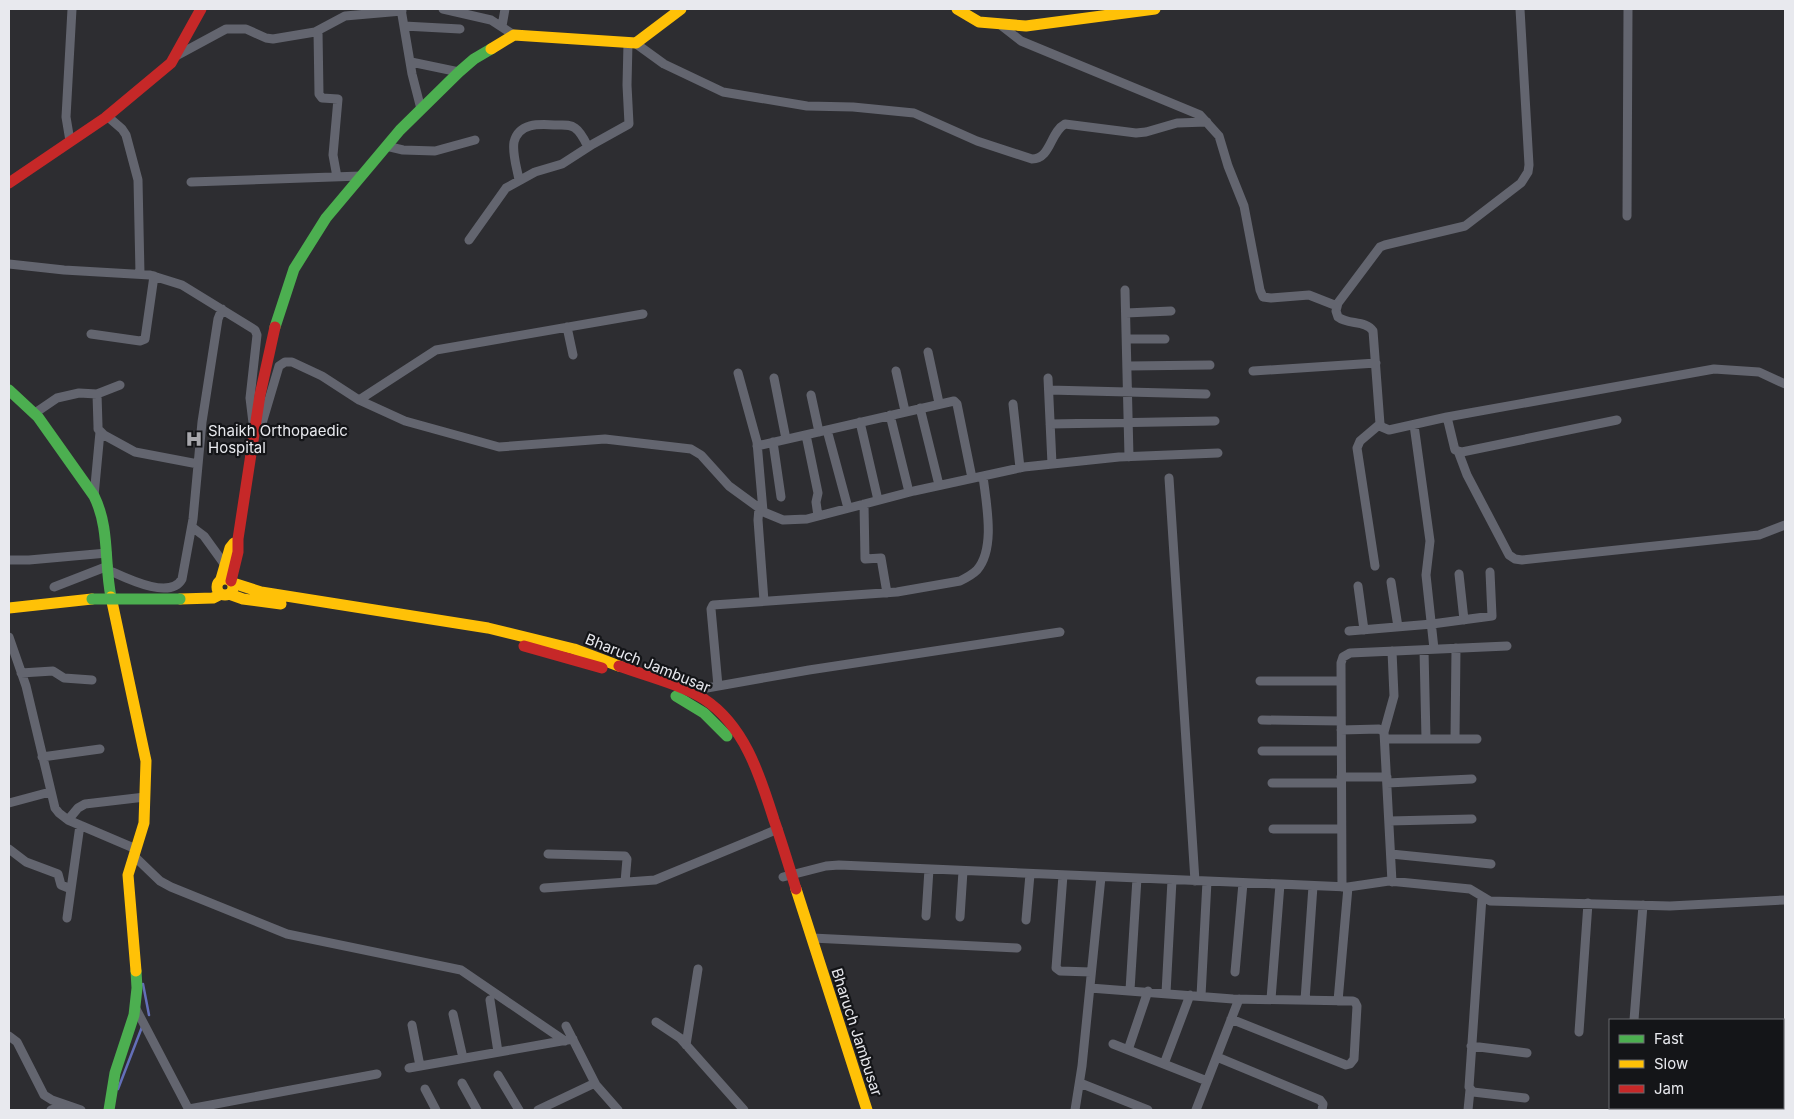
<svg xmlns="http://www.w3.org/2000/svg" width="1794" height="1119" viewBox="0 0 1794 1119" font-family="Inter,sans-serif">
	<rect width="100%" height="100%" fill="#2d2d31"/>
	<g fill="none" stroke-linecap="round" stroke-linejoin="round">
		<path stroke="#636fb8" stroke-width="2.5" d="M143 984 149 1015
			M118 1089 142 1027"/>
		<path stroke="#63656f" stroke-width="9" d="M401 9 412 74 421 109
			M443 9 491 20 514 35
			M1520 9 1529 165 1528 172 1521 183 1465 226 1385 245 1380 247 1338 303 1336 311 1338 317C1348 325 1366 320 1373 331L1380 424 1382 427 1389 430 1447 417 1714 369 1759 372 1785 384
			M998 23 1021 41 1200 115 1219 136 1228 166 1244 206 1260 290 1263 297 1271 298 1309 295 1337 306
			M404 26 460 29
			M502 26 505 9
			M318 31 319 94 322 98 338 99 333 155 337 177
			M635 43 664 64 723 92 807 106 853 107 914 113 977 141 1032 159C1051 159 1050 132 1065 124L1136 133 1146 132 1177 123 1207 122
			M176 56 226 29H246L266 38 273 39 315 32 345 16 402 11
			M411 62 459 72
			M107 116 122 129 126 135 138 180 140 274
			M70 141 66 117 72 9
			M386 146 403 150 435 151 475 140
			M519 180C517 168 512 154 514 142 519 122 540 124 556 125 563 125 570 124 575 128 581 132 585 141 588 147
			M191 182 361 176
			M1627 216 1628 9
			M469 240 506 188 535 172 562 164 593 144 629 124 627 85 628 43
			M9 264 64 270 150 275 182 285 255 330 257 335 250 398 253 423
			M1125 290 1129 457
			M1126 313 1171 311
			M567 327 573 355
			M91 334 140 341 145 339 154 276
			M1127 339H1165
			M928 352 939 403
			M1128 366 1210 365
			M896 371 905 411
			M1253 371 1376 363
			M738 373 757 442 763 511
			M774 378 786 439
			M1048 378 1052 464
			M1049 390 1206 394
			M97 394 98 426V429L104 435 135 452 198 464
			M811 395 819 432
			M359 400 436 350 643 314
			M1013 404 1020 468
			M920 408 939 485
			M35 413 57 398 79 393 97 394 120 385
			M890 415 909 492
			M1447 417 1454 446 1455 450 1462 452 1617 420
			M860 422 878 500
			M1050 424 1215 421
			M1414 425 1430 541 1426 575 1434 649
			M827 430 848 508
			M257 431 263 420 279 366 285 362H292L322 376 359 400 405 421 499 447 605 439 691 449 701 455 729 486 766 513 783 520 807 519 914 491 1024 467 1119 457 1218 453
			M806 435 818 493 816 502 818 516
			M773 442 781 497
			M757 446 954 401 957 404 972 478
			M1458 451 1467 475 1509 555 1515 559 1522 560 1759 535 1785 525
			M1169 478 1195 881
			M94 496 100 432
			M864 504 865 559 881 558 887 593
			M759 508 758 520 764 601
			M192 527 204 536 225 565
			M9 560H29L107 553
			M1375 566 1357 448 1360 441 1380 424
			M108 570C124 577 170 601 182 579L193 519 202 422 218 319 222 309
			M1459 574 1464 620
			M1391 582 1398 627
			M1358 586 1364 630
			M54 587 108 566
			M1349 631 1432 624 1492 616 1490 572
			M9 637 26 686 55 808 59 813 68 820 136 849
			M1424 650 1426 739
			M21 673 53 671 64 678 92 680
			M1260 681H1341
			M718 686 711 609 713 605 897 592 960 581C966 578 972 575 977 570 996 548 986 503 983 476
			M690 691 809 670 1060 632
			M1262 720 1341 721
			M1341 730 1379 729 1384 732 1392 882
			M1384 732 1394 696 1392 651
			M1385 739H1477
			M1455 739 1456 648
			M1262 751H1341
			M42 757 100 749
			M1341 777H1387
			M1272 783H1341
			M1387 783 1472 779
			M9 803 50 792
			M68 820 78 808 85 804 145 797
			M1389 821 1472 819
			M1273 829H1341
			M9 849 26 862 58 874 61 885 71 889
			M548 854 625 856 627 859 625 882
			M1391 854 1491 864
			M134 856 160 881 171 887 287 934 461 970 565 1041
			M1063 875 1056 968 1060 971 1091 972
			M783 877 826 866 839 865 1348 887 1389 881 1470 889 1490 901 1670 906 1785 900
			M1342 887 1341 663 1343 657 1350 653 1507 646
			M544 888 655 880 778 829
			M1482 897 1469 1087 1473 1092 1525 1098
			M926 916 929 869
			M960 917 963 871
			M67 918 80 825
			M1026 920 1030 874
			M812 938 1017 948
			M1235 972 1243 883
			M1090 988 1233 999 1353 1001 1355 1002 1357 1006 1354 1059 1350 1064 1346 1065 1231 1019
			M1130 990 1137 878
			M1166 993 1172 880
			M1201 996 1207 881
			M1271 999 1280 884
			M490 1000 498 1052
			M1305 1000 1313 886
			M1338 1001 1348 887
			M135 1007 189 1110
			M453 1014 463 1058
			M1634 1020 1643 905
			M656 1022 680 1038 744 1110
			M412 1025 420 1066
			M566 1026 596 1085 618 1110
			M1579 1032 1588 903
			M9 1036 17 1042 44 1095 52 1100 81 1110
			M1113 1044 1207 1081
			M686 1045 698 969
			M1471 1046 1527 1053
			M1128 1050 1148 991
			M1217 1057 1320 1100 1323 1104 1322 1110
			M1164 1064 1190 995
			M409 1068 573 1039
			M498 1075 519 1110
			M462 1083 477 1110
			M1080 1083 1148 1110
			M425 1089 436 1110
			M189 1109 377 1074
			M51 1110 65 1105
			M538 1110 595 1083
			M1075 1110 1082 1066 1101 877
			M1196 1110 1239 999
			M1468 1110 1470 1090"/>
		<path stroke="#4caf50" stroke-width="11" d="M275 327 294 269 326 218 400 130 459 72 474 59 491 49
			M9 390 38 417 94 496C110 528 104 563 111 597
			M676 696 704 713 727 736
			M109 1110 115 1073 134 1015 137 988 136 971"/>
		<path stroke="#ffc107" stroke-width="11" d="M957 9 979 22 1026 26 1155 9
			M491 49 514 35 636 43 681 9
			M217 587a8 8 0 1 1 16 0a8 8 0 1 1-16 0Z
			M221 579 230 548 234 543
			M233 583 261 592 488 628 574 649 619 666
			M229 594 243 599 281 604
			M111 597 146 761 144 823 128 875 136 971
			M180 599 213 598 221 594
			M9 608 92 599
			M796 889 867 1110"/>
		<path stroke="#c62828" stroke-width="11" d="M9 183 105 118 171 63 201 9
			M231 581 238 552V539L260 395 275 327
			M524 646 602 668
			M619 666C644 675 683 685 704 699 745 726 760 776 774 820 782 843 789 866 796 889"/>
		<path stroke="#4caf50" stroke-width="11" d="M92 599H180"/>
	</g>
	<defs>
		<g id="hospital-bare" transform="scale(1.35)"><path d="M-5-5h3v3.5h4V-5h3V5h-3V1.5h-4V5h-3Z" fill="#a7a7ac" stroke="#141518" stroke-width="2.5" paint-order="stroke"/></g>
	</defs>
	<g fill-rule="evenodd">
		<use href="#hospital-bare" x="194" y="439"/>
	</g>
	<g text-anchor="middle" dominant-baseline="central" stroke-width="4.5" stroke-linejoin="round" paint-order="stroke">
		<g font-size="15" fill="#e8e9ee" stroke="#141518" text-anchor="start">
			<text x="208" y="430">Shaikh Orthopaedic<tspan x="208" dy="17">Hospital</tspan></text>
		</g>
		<g font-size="15" fill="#e8e9ee" stroke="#141518">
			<text transform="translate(648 663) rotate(22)">Bharuch Jambusar</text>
			<text transform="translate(857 1032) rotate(72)">Bharuch Jambusar</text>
		</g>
	</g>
	<rect width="1794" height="1119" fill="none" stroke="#e8e9ee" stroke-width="20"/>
	<rect x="1609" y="1019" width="175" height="90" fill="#141518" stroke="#696a6e"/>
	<rect x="1619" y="1035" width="25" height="8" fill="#4caf50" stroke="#696a6e"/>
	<text x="1654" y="1044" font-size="15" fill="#e8e9ee">Fast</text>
	<rect x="1619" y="1060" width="25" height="8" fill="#ffc107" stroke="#696a6e"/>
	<text x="1654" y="1069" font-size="15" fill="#e8e9ee">Slow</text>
	<rect x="1619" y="1085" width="25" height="8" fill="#c62828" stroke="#696a6e"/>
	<text x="1654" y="1094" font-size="15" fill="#e8e9ee">Jam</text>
</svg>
